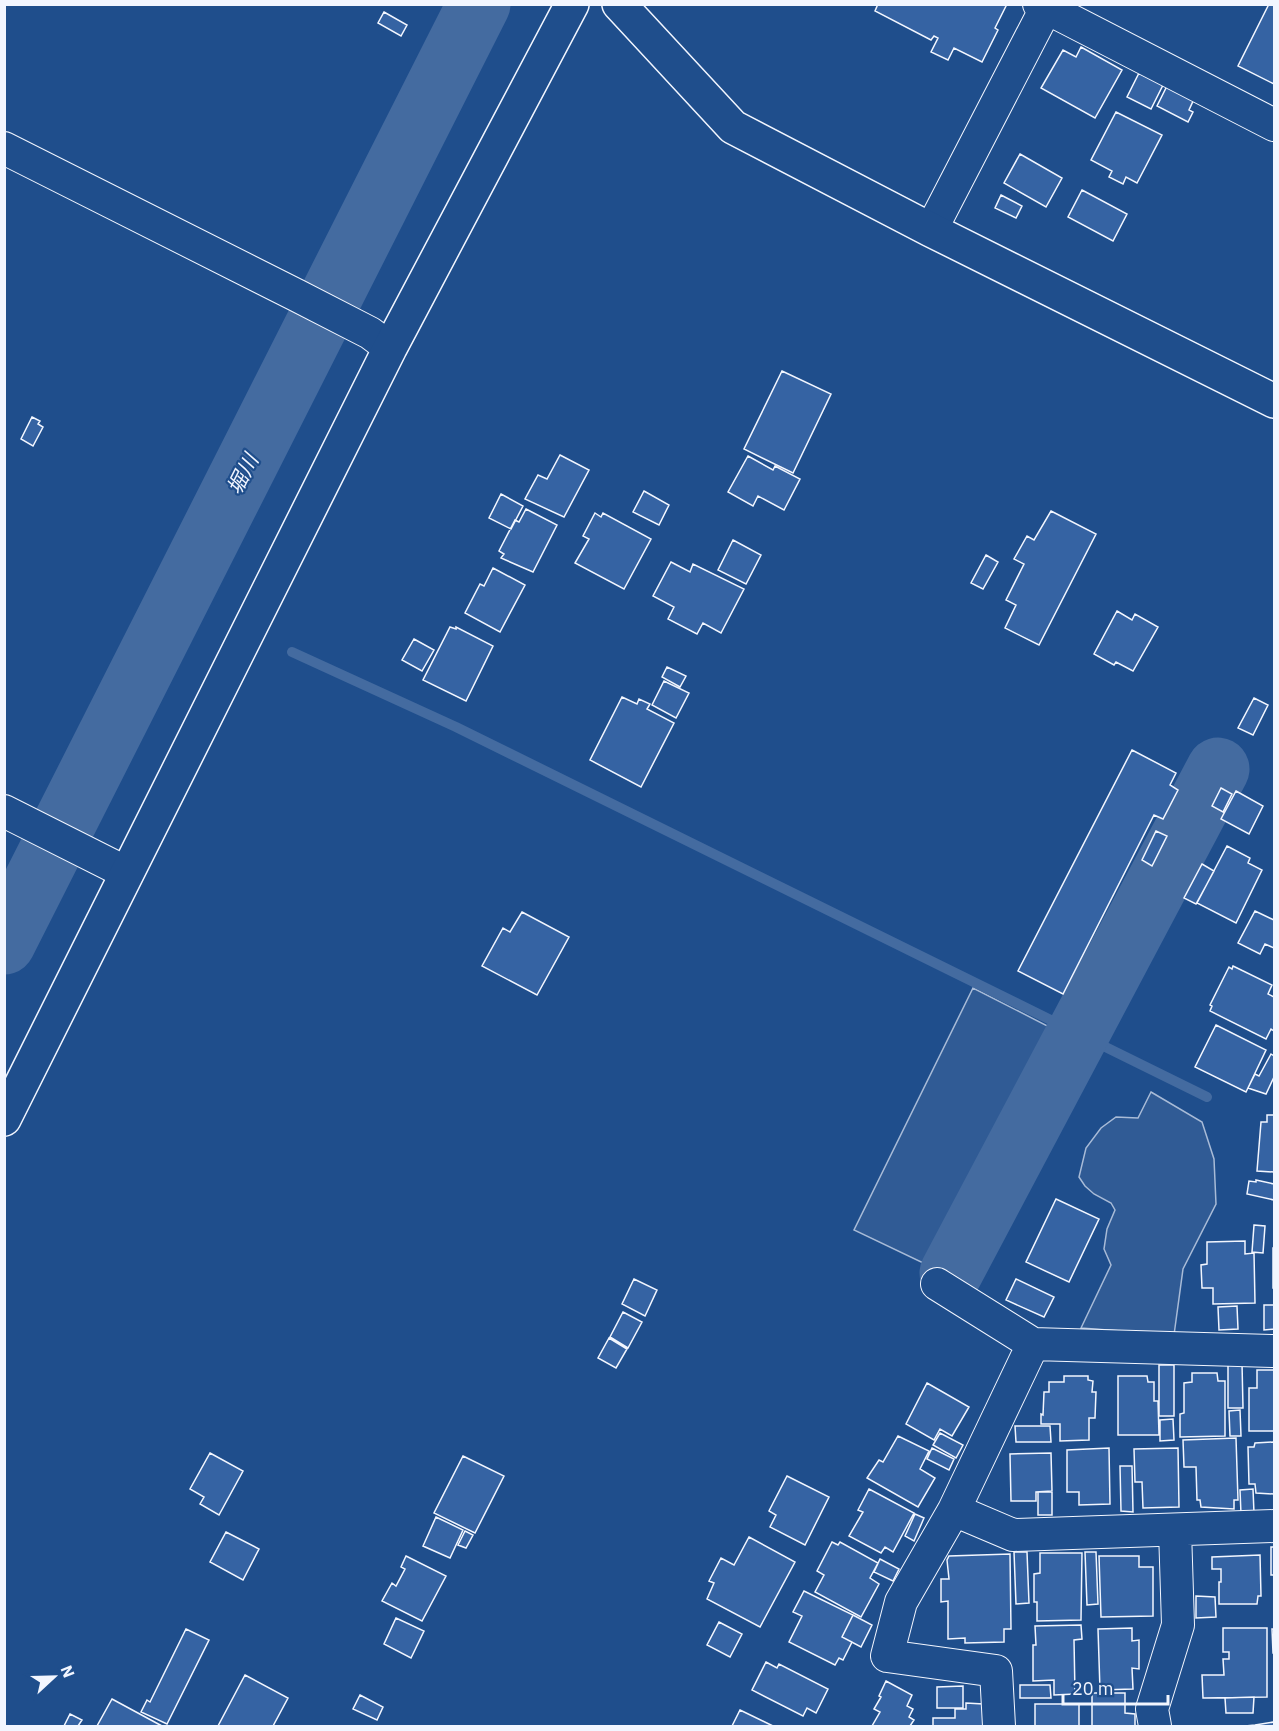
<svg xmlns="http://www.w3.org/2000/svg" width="1279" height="1731" viewBox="0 0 1279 1731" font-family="'IBM Plex Sans','Noto Sans JP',sans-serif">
	<rect width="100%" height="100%" fill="#1f4e8c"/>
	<path fill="#305b95" stroke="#a8bbd7" stroke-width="1.5" d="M973 988 1067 1036 940 1271 854 1230Z
		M1151 1092 1202 1122 1214 1159 1216 1204 1183 1269 1174 1335 1081 1328 1111 1265 1104 1249 1107 1229 1115 1210 1111 1203 1094 1194 1085 1186 1079 1177 1086 1148 1101 1128 1116 1117 1138 1118Z"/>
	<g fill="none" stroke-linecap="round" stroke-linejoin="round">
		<path stroke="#446ba0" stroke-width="10" d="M292 652 456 727 1207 1097"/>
		<path stroke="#446ba0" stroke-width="63" d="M4 943 479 4
			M951 1273 1218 769"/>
	</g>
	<path fill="#3563a3" stroke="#f2f6ff" stroke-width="1.5" d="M1003 4 1006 6 995 28 998 30 982 62 954 48 948 60 931 52 938 38 934 36 931 40 875 11 878 4Z
		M1269 4H1274V84L1238 66Z
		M384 12 407 25 401 36 378 23Z
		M1081 47 1122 70 1095 118 1041 88 1063 50 1076 57Z
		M1139 73 1163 85 1151 109 1127 97Z
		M1167 86 1194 99 1189 110 1193 112 1188 122 1157 106Z
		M1116 112 1162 135 1137 183 1126 177 1123 184 1109 177 1112 171 1091 160Z
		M1020 154 1062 178 1046 207 1004 183Z
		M1082 190 1127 214 1113 241 1068 217Z
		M1001 195 1022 206 1016 218 995 208Z
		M782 371 831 394 793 473 744 449Z
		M32 417 40 421 38 424 43 427 33 446 21 439Z
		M560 455 589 470 564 517 525 499 538 475 547 479Z
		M748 456 773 470 775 466 800 479 784 510 758 496 753 506 728 492Z
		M644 491 669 505 659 525 633 512Z
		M501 494 523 506 511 529 489 518Z
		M526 509 557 525 533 572 501 558 504 554 499 551 515 520 519 522Z
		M1051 511 1096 534 1039 645 1005 628 1016 605 1006 600 1024 564 1014 559 1027 536 1034 540Z
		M595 513 601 517 603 513 651 539 624 589 575 563 589 539 583 536Z
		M733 540 761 555 746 584 718 570Z
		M986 555 998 562 983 589 971 583Z
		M671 562 690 572 693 564 744 589 721 633 703 623 697 634 668 619 674 607 653 596Z
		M493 568 525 585 500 632 465 613 480 584 484 586Z
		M1117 611 1132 620 1135 614 1158 627 1133 671 1116 662 1114 665 1094 654Z
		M450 627 456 629V627L493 646 466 701 423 680Z
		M414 639 434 650 422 671 402 660Z
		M667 667 686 676 680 687 662 677Z
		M664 681 689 693 676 718 652 705Z
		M622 697 637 704 639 699 650 704 647 709 674 723 641 787 590 760Z
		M1254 698 1268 705 1253 735 1238 728Z
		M1132 750 1176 773 1170 785 1178 790 1163 819 1154 815 1063 994 1018 971Z
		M1221 788 1232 794 1223 812 1212 806Z
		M1236 791 1263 806 1249 834 1221 819Z
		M1156 831 1167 836 1152 866 1142 860Z
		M1227 846 1250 858 1248 863 1262 870 1236 923 1197 903Z
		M1202 864 1214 871 1196 904 1184 898Z
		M1255 911 1274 920V948L1265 944 1260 954 1238 943Z
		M522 912 569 937 537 995 482 966 503 928 510 932Z
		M1233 966 1272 985 1268 994 1274 997V1031L1271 1029 1266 1039 1210 1011 1212 1006 1210 1005 1229 967 1232 969Z
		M1216 1025 1266 1050 1246 1092 1195 1067Z
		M1271 1054 1274 1056V1077L1266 1094 1248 1088 1255 1074 1259 1076Z
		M1267 1115H1274V1172L1257 1171 1261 1122H1267Z
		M1256 1180 1274 1184V1200L1247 1194 1249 1181 1256 1182Z
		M1056 1199 1099 1219 1069 1282 1026 1262Z
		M1254 1225 1265 1226 1263 1253 1252 1252Z
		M1245 1241V1254L1254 1253 1255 1303 1213 1304V1288H1202L1201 1265 1207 1264V1242Z
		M1273 1248H1274V1288H1273Z
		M634 1279 657 1290 645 1316 622 1304Z
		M1016 1279 1054 1297 1044 1317 1006 1300Z
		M1264 1305H1274V1329L1264 1330Z
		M1237 1306 1238 1329 1219 1330 1218 1307Z
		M623 1312 642 1322 628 1348 610 1337Z
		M609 1338 627 1349 616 1368 598 1358Z
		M1228 1363H1242L1243 1408H1228Z
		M1159 1365H1174V1416H1159Z
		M1257 1370H1274V1431H1249V1388H1257Z
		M1192 1373H1217L1218 1381H1225V1436L1180 1437V1414L1184 1413V1383L1192 1382Z
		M1064 1376H1088V1380L1093 1381 1092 1392H1096L1095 1418H1089V1440L1060 1441V1424H1041V1414L1043 1415 1044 1392H1049V1382H1064Z
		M1118 1376H1147L1148 1382H1154V1401H1158L1159 1435H1118Z
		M927 1383 969 1407 952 1436 940 1429 934 1440 906 1424Z
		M1240 1410 1241 1436H1230L1229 1411Z
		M1173 1419 1174 1440 1160 1441V1420Z
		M1015 1426H1050L1051 1442H1016Z
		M940 1433 963 1445 956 1458 933 1445Z
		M898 1436 929 1451 920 1469 935 1478 918 1507 867 1478 879 1460 883 1462Z
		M1236 1438 1238 1500H1234V1509L1201 1507 1200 1500H1197L1196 1467H1184L1183 1440Z
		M1274 1442V1494L1256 1493 1255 1484H1249L1248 1447H1254L1255 1443Z
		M932 1448 954 1459 949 1470 927 1459Z
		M1109 1448 1110 1504 1079 1505V1492H1067V1450Z
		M1178 1448 1179 1507 1143 1508 1142 1482H1135L1134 1449Z
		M210 1453 243 1471 219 1515 200 1504 204 1497 190 1489Z
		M1051 1453 1052 1491 1036 1492V1501H1011L1010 1454Z
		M463 1456 504 1476 475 1533 434 1513Z
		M1120 1466H1132L1133 1512 1121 1511Z
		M787 1476 829 1497 805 1545 770 1527 776 1515 769 1511Z
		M869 1489 914 1513 893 1552 885 1547 881 1553 849 1536 863 1512 858 1510Z
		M1253 1489 1254 1513 1241 1514 1240 1490Z
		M1038 1492H1052V1515H1038Z
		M915 1514 924 1518 914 1541 905 1536Z
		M436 1517 463 1530 450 1558 423 1546Z
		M465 1531 473 1535 466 1548 458 1545Z
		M226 1532 259 1549 243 1580 210 1562Z
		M749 1537 795 1562 760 1627 707 1599 714 1583 709 1581 721 1558 734 1565Z
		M832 1542 838 1545 840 1542 878 1563 870 1578 879 1584 861 1617 815 1592 824 1575 817 1571Z
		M1271 1547H1274V1575H1271Z
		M1014 1552H1027L1029 1603 1016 1604Z
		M1085 1552H1096L1098 1604 1087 1605Z
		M1040 1553H1082L1081 1620 1037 1621V1602H1034V1574L1040 1573Z
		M1010 1554 1011 1629H1004V1642L965 1643V1638L948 1639V1601L941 1602V1579H949L947 1560 949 1556Z
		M1260 1555 1261 1596H1258L1257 1604H1219V1582H1221V1569H1212V1557Z
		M406 1556 446 1576 422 1621 382 1601 392 1583 396 1586 405 1569 401 1567Z
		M1099 1556H1139V1567H1153V1616L1101 1617Z
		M880 1559 899 1569 893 1581 874 1572Z
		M804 1591 853 1615 842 1637 852 1642 843 1660 839 1658 835 1665 789 1642 802 1616 793 1612Z
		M1196 1596 1215 1597 1216 1617 1196 1618Z
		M853 1615 872 1625 861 1647 842 1637Z
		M396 1618 424 1631 411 1658 384 1644Z
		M719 1622 742 1634 730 1657 707 1645Z
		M1081 1625 1082 1639 1074 1640 1075 1694 1054 1695V1680L1033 1681V1645H1036L1035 1626Z
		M1132 1628V1641L1139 1640V1669L1132 1668 1133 1689 1100 1690 1098 1629Z
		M1223 1628H1267V1697L1203 1698 1202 1675H1224L1223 1659H1229V1652H1223Z
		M186 1629 209 1640 167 1724 141 1712 147 1700 150 1702Z
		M1272 1629H1274V1653H1273Z
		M766 1662 777 1668 779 1664 828 1689 816 1713 807 1708 803 1716 752 1690Z
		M245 1675 288 1698 273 1726H218Z
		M886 1681 912 1695 907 1706 913 1709 909 1717 914 1720 910 1726H872L880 1712 874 1709 881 1697 879 1696Z
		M1020 1685H1050L1051 1698H1020Z
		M963 1686V1708H937V1687Z
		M1092 1693H1125V1713L1135 1714V1726H1092Z
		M360 1695 383 1707 377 1720 353 1709Z
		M1254 1697 1253 1713H1226L1225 1698Z
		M112 1699 162 1726H97Z
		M966 1703 983 1704V1726H931H933V1718H955V1709H966Z
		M1035 1704H1079V1726H1035Z
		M740 1710 773 1726H732Z
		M70 1714 82 1720 78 1726H64Z
		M1274 1722V1726H1245L1255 1725Z"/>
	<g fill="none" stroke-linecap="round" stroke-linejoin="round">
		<g stroke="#f2f6ff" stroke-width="34">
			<path id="street" d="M1039 4 1274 125
				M4 148 298 296 370 333 390 348
				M931 230 1046 8
				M4 811 127 873
				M937 1284 1033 1344 1274 1351
				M1033 1344 954 1510 1013 1535 1274 1526
				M954 1510 901 1602 887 1656 996 1671 999 1726
				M1155 1726 1152 1709 1178 1625 1175 1530"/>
		</g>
		<g stroke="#f2f6ff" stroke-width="36">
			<path id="secondary" d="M619 4 733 127 931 230 1274 401
				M4 1119 390 348 572 4"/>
		</g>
		<use href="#street" stroke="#1f4e8c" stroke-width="32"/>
		<use href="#secondary" stroke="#1f4e8c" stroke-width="33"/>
	</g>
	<g text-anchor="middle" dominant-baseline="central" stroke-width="4.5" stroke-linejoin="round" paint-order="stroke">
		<g font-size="21" font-style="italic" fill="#f2f6ff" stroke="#1f4e8c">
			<text transform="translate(242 474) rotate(-63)">堀川</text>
		</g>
	</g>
	<rect width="1279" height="1731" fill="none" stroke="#f2f6ff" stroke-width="12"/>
	<g transform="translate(54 1677) rotate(68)" stroke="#1f4e8c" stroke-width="4.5" paint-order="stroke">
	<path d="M0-4.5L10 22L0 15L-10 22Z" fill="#f2f6ff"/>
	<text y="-9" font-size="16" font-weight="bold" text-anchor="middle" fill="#f2f6ff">N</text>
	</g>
	<path d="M1063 1695v9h105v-9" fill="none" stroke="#f2f6ff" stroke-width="3"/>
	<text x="1072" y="1695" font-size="18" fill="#f2f6ff" stroke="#1f4e8c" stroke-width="4.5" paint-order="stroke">20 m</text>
</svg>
